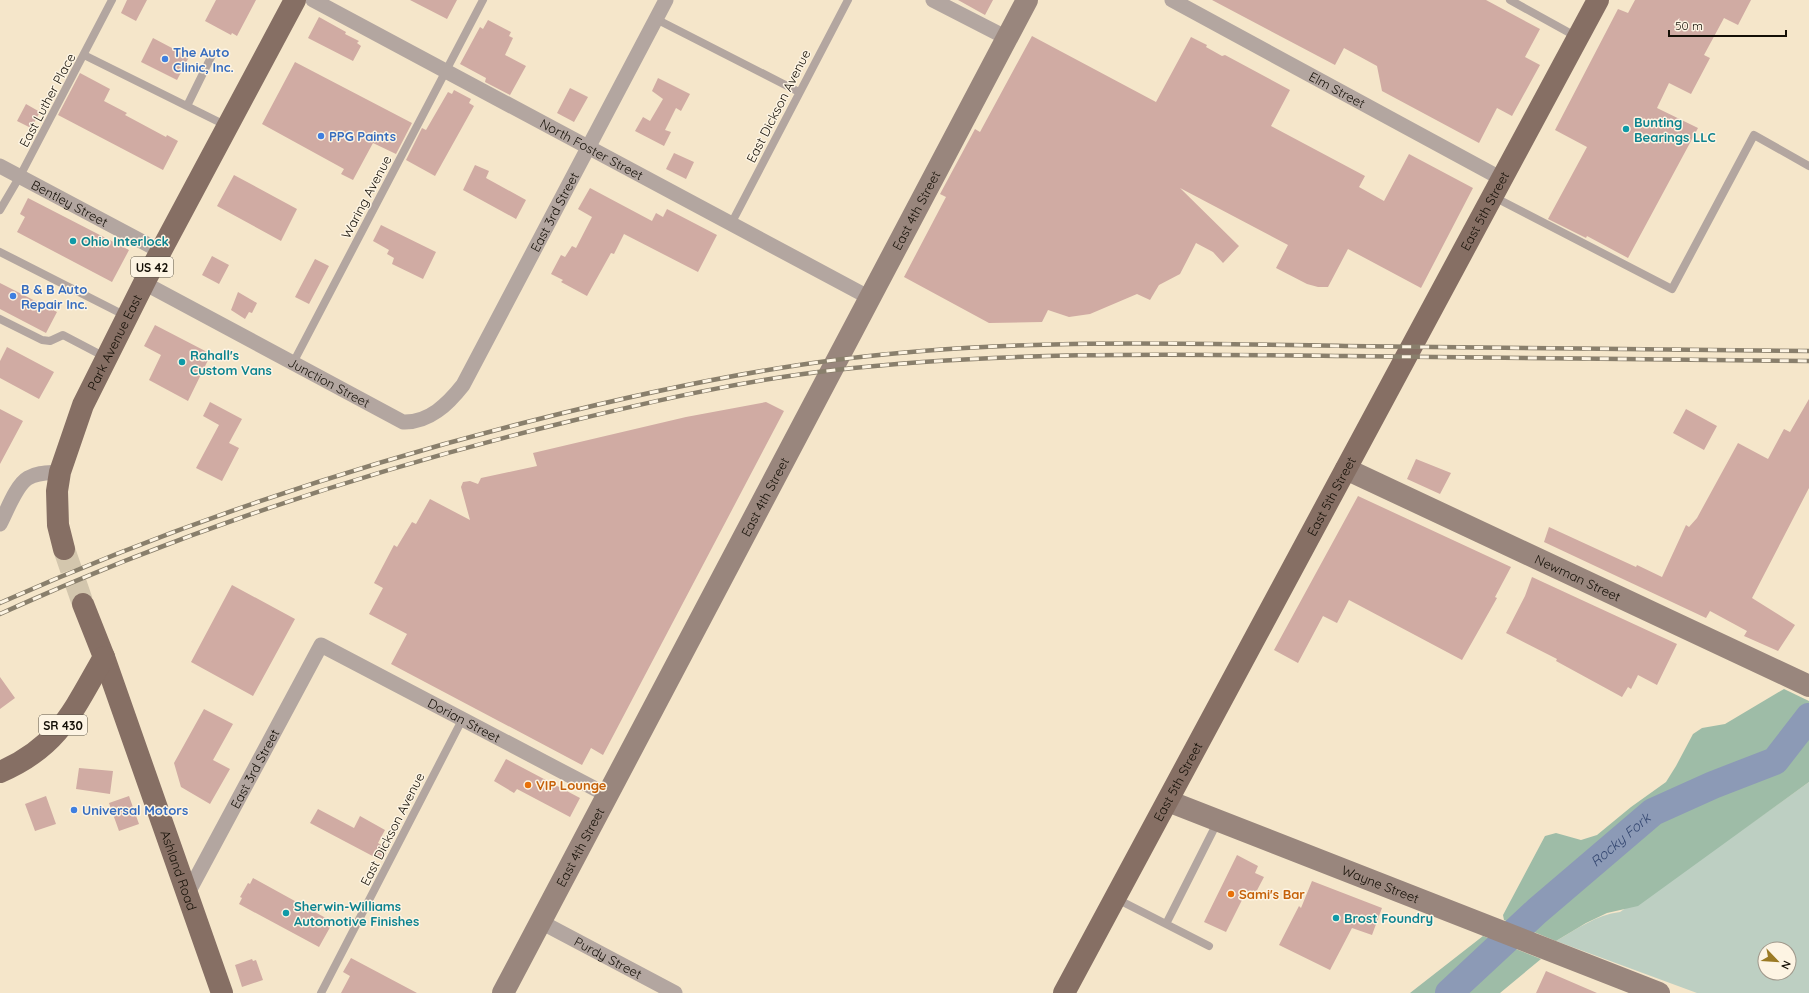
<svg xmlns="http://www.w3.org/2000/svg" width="1809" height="993" viewBox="0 0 1809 993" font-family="Quicksand,sans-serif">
	<rect width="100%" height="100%" fill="#f5e6ca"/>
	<path fill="#bdcfc2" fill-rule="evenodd" d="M1809 782V993H1697L1556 941C1577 929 1596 915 1620 912L1746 827ZM1765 949H1789V973H1765Z"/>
	<path fill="#9ebca7" d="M1784 689 1809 701V782L1638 906 1607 913 1586 923 1556 941 1504 920 1503 915 1545 836 1556 833 1581 840 1597 835 1631 807 1666 782 1676 766 1693 734 1702 728 1725 724Z
		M1483 936 1541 959 1500 993H1410Z"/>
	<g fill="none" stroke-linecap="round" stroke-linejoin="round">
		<path stroke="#8c9ab6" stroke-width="28" id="s1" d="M1449 993 1537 911 1653 812 1713 785 1775 761 1809 717"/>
	</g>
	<path fill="#d0aba3" d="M127 0H147L136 21 121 13Z
		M216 0H256L237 36 232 33 231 35 205 21Z
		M410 0H457L447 19Z
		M958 0H993L985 15Z
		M1212 0H1486L1540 29 1525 57 1540 65 1512 116 1497 108 1479 143 1382 91 1377 66 1344 48 1335 65Z
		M1635 0H1751L1738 25 1724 18 1704 55 1710 58 1691 94 1669 83 1657 108 1698 128 1628 258 1587 236 1586 238 1548 219 1587 147 1555 130 1618 9 1628 13Z
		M319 17 346 32 345 34 359 41 357 43 361 46 353 61 308 38Z
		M488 20 511 32 509 36 513 38 505 55 526 66 510 95 485 82 486 78 460 64 480 27 483 29Z
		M1032 36 1156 102 1191 37 1207 45 1206 47 1222 56 1225 55 1290 90 1271 126 1365 176 1359 187 1384 201 1409 154 1473 188 1421 288 1348 249 1328 287H1318L1307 284 1276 268 1288 245 1180 188 1239 246 1223 263 1213 252 1196 243 1180 274 1159 285 1150 300 1137 294 1090 314 1069 317 1048 310 1042 322 989 323 904 277 946 197 940 194 975 129 980 132Z
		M153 38 189 57 177 80 141 62Z
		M295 62 412 123 396 154 373 143 353 180 341 174 344 169 262 124Z
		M80 73 110 89 104 101 127 113 125 115 166 137 167 135 178 141 163 170 58 115Z
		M658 78 690 94 681 111 676 108 665 130 671 132 664 146 635 131 643 117 650 121 663 99 652 91Z
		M570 88 588 97 574 122 557 113Z
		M454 90 471 99 469 103 474 106 435 176 406 160 422 128 426 130 448 92 452 94Z
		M26 104 40 112 31 128 17 121Z
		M674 153 694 162 686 179 666 169Z
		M475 165 489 171 486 178 526 200 516 219 463 190Z
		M234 175 297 209 281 241 217 206Z
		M590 188 652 221 656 213 663 217 667 209 717 235 698 272 624 234 614 254 611 253 587 296 561 282 563 280 551 274 561 255 565 257 572 246 576 248 592 217 578 209Z
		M28 198 129 250 112 282 17 232 25 217 20 214Z
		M381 225 436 252 423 279 392 264 394 258 387 254 389 250 373 241Z
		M212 256 229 265 219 284 202 275Z
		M315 259 329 266 309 304 295 297Z
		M0 283 57 312 46 333 0 309Z
		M238 292 257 303 252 313 249 312 245 319 231 310Z
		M155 325 211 354 188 401 149 380 161 355 144 346Z
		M7 347 54 372 39 399 0 378V361Z
		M1809 399V488L1752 598 1795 625 1778 651 1744 636 1747 631 1710 611 1706 618 1544 542 1549 527 1636 567 1637 565 1662 577 1686 525 1689 527 1697 518 1738 443 1768 459 1784 429 1790 432Z
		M210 402 242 419 229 443 239 448 222 481 196 468 219 425 203 416Z
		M766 402 784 411 603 755 591 748 582 765 391 664 407 634 369 614 383 588 374 583 394 545 397 547 412 522 416 524 430 499 470 520 461 487 463 482 470 481 478 484 481 478 537 466 533 453 686 417Z
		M0 409 23 421 0 464Z
		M1686 409 1717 426 1704 450 1673 433Z
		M1416 459 1451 473 1440 494 1407 479Z
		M1358 496 1511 567 1495 597 1497 598 1462 660 1349 600 1337 623 1323 616 1298 663 1274 650Z
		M1532 577 1677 644 1657 685 1638 675 1631 689 1628 687 1622 697 1556 661 1557 659 1506 633 1525 596Z
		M232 585 295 619 253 696 191 662Z
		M0 677 15 698 0 709Z
		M204 709 233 724 213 760 230 769 210 804 181 787 174 763Z
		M506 759 580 798 570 817 517 789 514 793 494 781Z
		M79 768 113 771 110 794 76 789Z
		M46 796 56 824 35 831 25 804Z
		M129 796 139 824 119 831 109 803Z
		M318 809 354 828 360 816 385 830 378 843 388 849 382 861 310 823Z
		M1237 855 1258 866 1255 873 1264 877 1254 896 1246 892 1226 932 1204 922Z
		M253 878 333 922 319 947 239 904 242 898 240 897 248 883 250 884Z
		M1312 881 1382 908 1372 935 1352 928 1330 970 1279 945 1299 906 1301 908Z
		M351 958 417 993H341L350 976 343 972Z
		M252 959 253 961 256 960 263 980 242 987 235 965Z
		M1546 971 1597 993H1536Z"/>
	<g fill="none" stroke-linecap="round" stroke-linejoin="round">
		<path stroke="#d3c6ad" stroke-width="22" stroke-dasharray="22 11" stroke-linecap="butt" d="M64 549 83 604"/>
		<path stroke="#b3a6a0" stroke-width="8" d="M1510 0 1577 37
			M656 19 799 92
			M84 55 227 126
			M187 106 212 55
			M1494 197 1672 289 1754 135 1809 166
			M0 210 20 176 112 0
			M731 224 848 0
			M0 252 126 316
			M0 319 42 340 50 341 63 335 105 357
			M293 363 483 0
			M1115 898 1209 946
			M1166 924 1218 821
			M321 993 462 720"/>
		<g stroke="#b3a6a0" stroke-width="15">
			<path id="s2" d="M313 0 870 298"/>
			<path d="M933 0 1007 38"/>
			<path id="s3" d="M1172 0 1502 179"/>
			<path id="s4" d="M0 166 160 251"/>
			<path id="s5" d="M144 283 403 422C429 423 448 404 463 385L666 0"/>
			<path d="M0 524C7 511 16 485 28 478 38 472 49 473 60 472"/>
			<path id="s6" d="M188 893 321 645 607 795"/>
			<path id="s7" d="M541 922 675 993"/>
		</g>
		<g stroke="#99867d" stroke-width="22">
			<path id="s8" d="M1346 469 1809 686"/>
			<path id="s9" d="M1168 801 1659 993"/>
			<path id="s10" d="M503 993 1027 0"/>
		</g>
		<g stroke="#866f64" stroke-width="22">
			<path id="s11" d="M64 549 58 525 57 491 60 472 83 405 147 277 295 0"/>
			<path id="s12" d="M83 604 104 657 222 993"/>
			<path d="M0 772C59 747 74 709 104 657"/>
			<path id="s13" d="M1064 993 1598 0"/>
		</g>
		<g stroke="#897f6c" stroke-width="4.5">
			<path id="rail" d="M0 603C173 526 352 466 535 420 634 395 734 373 835 360 1004 338 1175 343 1345 346 1500 348 1654 349 1809 351
				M0 614C183 531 376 468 571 421 658 400 746 380 835 370 1005 351 1174 354 1345 356 1500 358 1654 359 1809 361"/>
		</g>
		<use href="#rail" stroke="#fdf4e3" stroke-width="3" stroke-dasharray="9" stroke-linecap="butt"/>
	</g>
	<g fill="#3f7fe0" stroke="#fdf4e3" stroke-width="1.5">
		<circle cx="165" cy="59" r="4"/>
		<circle cx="321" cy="136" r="4"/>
		<circle cx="13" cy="296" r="4"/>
		<circle cx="74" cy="810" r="4"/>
	</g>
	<g fill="#0f9aa8" stroke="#fdf4e3" stroke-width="1.5">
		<circle cx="1626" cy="129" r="4"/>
		<circle cx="73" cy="241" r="4"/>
		<circle cx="182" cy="362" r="4"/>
		<circle cx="286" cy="913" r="4"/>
		<circle cx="1336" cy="918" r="4"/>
	</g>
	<g fill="#e8710a" stroke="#fdf4e3" stroke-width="1.5">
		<circle cx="528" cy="785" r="4"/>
		<circle cx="1231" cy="894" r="4"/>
	</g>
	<g text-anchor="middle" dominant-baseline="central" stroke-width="3" stroke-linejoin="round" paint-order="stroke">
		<g fill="#fdf4e3" stroke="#5a5448" stroke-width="1">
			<rect x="131" y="257" width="42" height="20" rx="3"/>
			<rect x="39" y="715" width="48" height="20" rx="3"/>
		</g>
		<g font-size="12" font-weight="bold" fill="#140f06">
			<text x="152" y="267">US 42</text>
			<text x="63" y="725">SR 430</text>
		</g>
		<g font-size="13" font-weight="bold" fill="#366cbe" stroke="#fdf4e3" text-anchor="start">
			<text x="173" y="52">The Auto<tspan x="173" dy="15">Clinic, Inc.</tspan></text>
			<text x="329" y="136">PPG Paints</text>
			<text x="21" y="289">B &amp; B Auto<tspan x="21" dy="15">Repair Inc.</tspan></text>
			<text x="82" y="810">Universal Motors</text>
		</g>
		<g font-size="13" fill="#140f06" stroke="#fdf4e3">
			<text stroke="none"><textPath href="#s3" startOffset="188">Elm Street</textPath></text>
			<text transform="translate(47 100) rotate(-62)">East Luther Place</text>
			<text transform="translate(778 106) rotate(-63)">East Dickson Avenue</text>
			<text stroke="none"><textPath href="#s2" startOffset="316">North Foster Street</textPath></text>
			<text transform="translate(366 197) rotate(-62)">Waring Avenue</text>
			<text stroke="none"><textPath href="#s4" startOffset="79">Bentley Street</textPath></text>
			<text stroke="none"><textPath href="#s10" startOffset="885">East 4th Street</textPath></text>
			<text stroke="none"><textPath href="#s13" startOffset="888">East 5th Street</textPath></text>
			<text stroke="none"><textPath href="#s5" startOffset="563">East 3rd Street</textPath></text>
			<text stroke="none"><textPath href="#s11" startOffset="219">Park Avenue East</textPath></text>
			<text stroke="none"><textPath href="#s5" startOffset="210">Junction Street</textPath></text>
			<text stroke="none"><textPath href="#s10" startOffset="561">East 4th Street</textPath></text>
			<text stroke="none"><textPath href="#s13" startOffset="564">East 5th Street</textPath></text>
			<text stroke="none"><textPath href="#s8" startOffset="256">Newman Street</textPath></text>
			<text stroke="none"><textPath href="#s6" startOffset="443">Dorian Street</textPath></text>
			<text stroke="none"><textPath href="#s6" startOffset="141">East 3rd Street</textPath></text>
			<text stroke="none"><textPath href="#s13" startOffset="240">East 5th Street</textPath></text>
			<text transform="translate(392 829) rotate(-63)">East Dickson Avenue</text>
			<text stroke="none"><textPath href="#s10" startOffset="165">East 4th Street</textPath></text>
			<text stroke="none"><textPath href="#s12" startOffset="283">Ashland Road</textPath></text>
			<text stroke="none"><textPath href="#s9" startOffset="228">Wayne Street</textPath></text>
			<text stroke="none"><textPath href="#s7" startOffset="76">Purdy Street</textPath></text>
		</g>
		<g font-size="13" font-weight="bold" fill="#0d838f" stroke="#fdf4e3" text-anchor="start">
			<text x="1634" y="122">Bunting<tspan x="1634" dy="15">Bearings LLC</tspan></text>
			<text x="81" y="241">Ohio Interlock</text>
			<text x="190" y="355">Rahall's<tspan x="190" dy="15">Custom Vans</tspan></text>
			<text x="294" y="906">Sherwin-Williams<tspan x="294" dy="15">Automotive Finishes</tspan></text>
			<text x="1344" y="918">Brost Foundry</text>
		</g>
		<g font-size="13" font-weight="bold" fill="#c56008" stroke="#fdf4e3" text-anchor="start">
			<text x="536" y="785">VIP Lounge</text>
			<text x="1239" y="894">Sami's Bar</text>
		</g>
		<g font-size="14" font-style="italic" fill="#344771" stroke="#fdf4e3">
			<text stroke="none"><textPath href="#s1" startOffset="230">Rocky Fork</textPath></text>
		</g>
	</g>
	<g transform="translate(1777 961) rotate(115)"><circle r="19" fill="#fdf4e3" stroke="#a0988b"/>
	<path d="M0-3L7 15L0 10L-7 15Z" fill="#9b7a24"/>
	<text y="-6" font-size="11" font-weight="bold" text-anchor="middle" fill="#140f06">N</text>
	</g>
	<path d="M1669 30v6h117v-6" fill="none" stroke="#140f06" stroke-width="2"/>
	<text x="1675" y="30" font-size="12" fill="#140f06" stroke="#fdf4e3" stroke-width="3" paint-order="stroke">50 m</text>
</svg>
